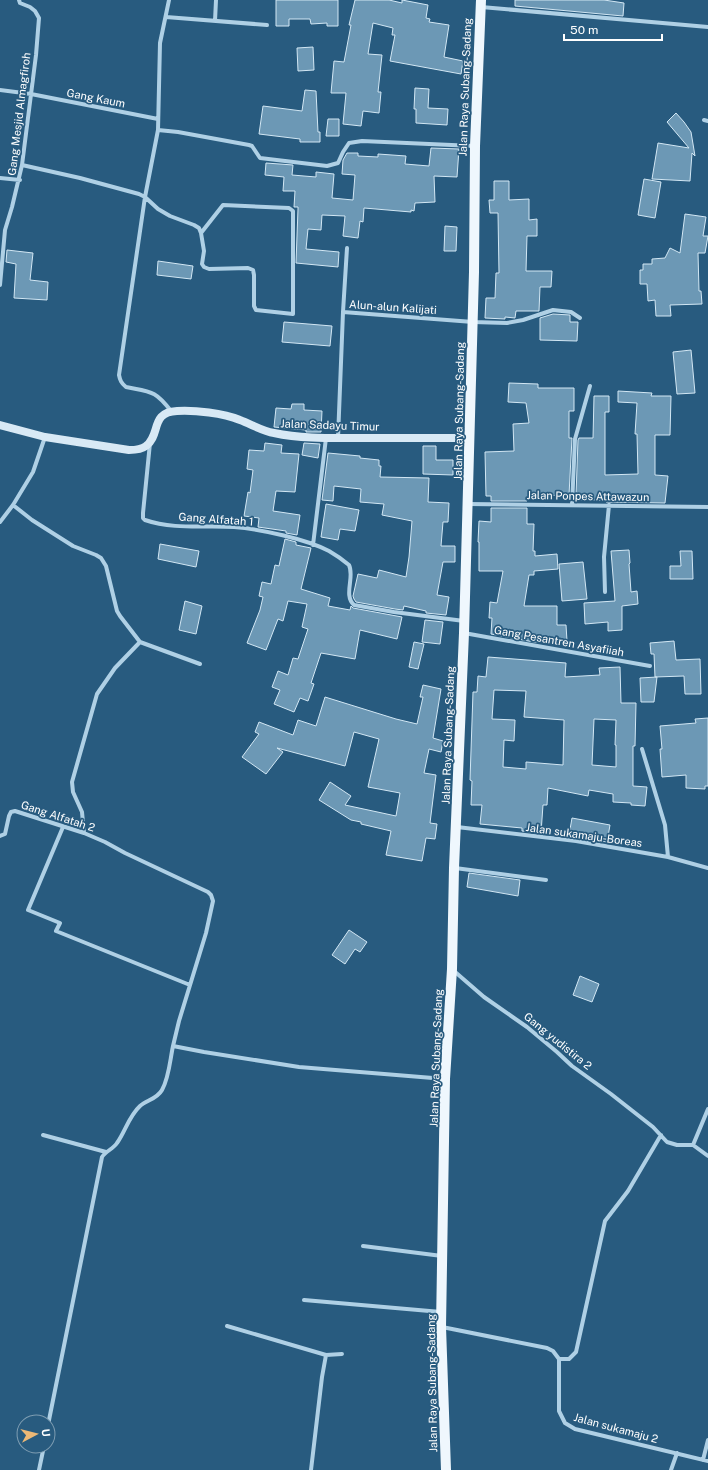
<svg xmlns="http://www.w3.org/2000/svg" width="708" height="1470" viewBox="0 0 708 1470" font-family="'Public Sans',sans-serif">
	<rect width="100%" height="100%" fill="#285b7f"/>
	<path fill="#6c98b5" stroke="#d2e7f4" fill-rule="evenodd" d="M276 0H338V26H327V23L311 24 310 19H289V26H276Z
		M355 0H389L402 3V0L428 5 426 18 430 19 429 22 449 25 444 57 463 61 461 74 390 61 395 35H392L393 28 373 23 368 54 382 55 378 92H381L379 113 363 111 361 126 343 124 346 93H331L334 61 344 62 351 25H349Z
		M515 0H604L624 3 623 16 515 6Z
		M313 47 314 70 298 71 297 48Z
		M415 88 429 89 428 108 448 109 447 125 416 123V109H414Z
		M305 90 316 91 318 132H320V142H300V139L259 134 263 106 302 111Z
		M676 113 684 122 691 132 695 156 692 153 690 181 652 179 658 143 689 148 667 122Z
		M328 119H339V136H326Z
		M431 148 459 149 457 177 434 176 435 202 415 203 414 211 411 210V212L364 208 363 222 360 221 358 238 343 236 345 216 322 215 321 230 308 229 306 249 339 252 338 267 296 263 298 209V207H294L295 191H283L284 177 265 175 266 163 293 165 292 175 316 177V172L334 174 332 198 353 200 355 175 342 174 343 160 347 153H358V156L378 157V154L406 156 405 164 429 166Z
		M644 179 661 182 655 218 638 215Z
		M494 181H509V200L529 199V220L537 219V236H527L526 271H552L551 287H540L539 311H516L515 318 505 317V319L485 318 486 298H495L496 273H499L498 213H490L489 200H494Z
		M685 214 706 217 703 236H708L705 253H698L699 291H701L702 304 670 305 671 316H656L655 300 648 301 647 284H640V270H643V264H652V259L665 258 670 248 680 253Z
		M445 226 457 227 456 251H444Z
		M7 250 33 253 30 280 48 282 47 300 14 298 16 264 6 262Z
		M158 261 193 266 191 279 157 275Z
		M553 314 570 315V322H578L577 341 540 340V318Z
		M284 322 332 326 330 346 282 342Z
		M691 350 695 393 677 394 673 352Z
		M509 383 538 384V388H574V411H569V438H572L569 495 528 496 527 501H491V496H486L485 452 514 451 513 424 529 423 526 403 508 402Z
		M618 391 652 393 651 396H671L670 435H655V475L668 476 665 503 606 502 605 500H578V495H576L578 440 579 438H593L594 396H609V412H605V475L638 474 637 434H635L637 403 618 402Z
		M292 404H304V410L322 411 321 432H306V430L274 427 276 408 291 409Z
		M265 443 282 445 281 453 299 454 295 492 276 491 273 511 300 515 297 535 286 533V531L258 527 259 518 244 516 248 492 250 493 253 470 247 469 249 450 264 451Z
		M304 443 320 444 318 458 302 455Z
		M423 446H436V460H453V475L423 474Z
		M328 453 360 456V458L379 460V466H381L380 477 429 478 428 502 449 503 448 522H443L441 546H455V562H443L437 595 449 597 446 615 426 613V611L404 606 403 610 395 609 356 602 354 599 353 596 358 574 377 578 379 570 406 577 409 557 412 521 382 515 384 504 360 502 361 489 334 486 333 501 322 500Z
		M326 504 359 510 355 531 340 529 338 540 321 537Z
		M491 508H527V524H534L533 551H535V556L557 554 558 569 534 571V575H529L524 606H557V625H566L567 641 534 642 491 634 492 618H489L490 602 497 603 503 571H479V542H478L479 521 491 522Z
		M285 539 296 542V545L311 548 301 589 330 598 328 606 350 610 351 606 353 608 402 617 397 639 360 630 355 659 321 653 311 683 314 684 308 701 300 698 294 712 274 704 280 690 272 687 278 671 288 675 293 658 298 659 308 629 302 627 307 604 288 601 283 621 278 619 266 650 247 643 260 610 263 597 259 596 262 582 271 584 275 565 279 566Z
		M160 544 199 551 196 567 158 559Z
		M629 550 630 563 629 564 631 592 637 591 638 604 622 606V630L608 631V622L585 624 584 603 615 601 611 551Z
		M680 551H692L693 579H670V566H681Z
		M583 562 587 599 562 601 559 564Z
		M185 601 202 606 196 634 179 630Z
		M425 620 443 622 440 644 422 642Z
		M674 641 676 660 700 659 701 694H685L684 676 655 677 654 654H651L650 643Z
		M414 642 424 644 418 669 409 667Z
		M488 657 566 663 565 677 600 675 599 668 620 667 621 703H636L635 746H633V786L647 787 645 806 631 805V803L613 802V794L589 790 588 796 548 788 547 805H543L541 833 522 831V828L480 824 482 805H471L472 781 470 780 473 692H477L478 676 486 677ZM494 690 526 691 524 717 564 720 563 765 526 762V769L503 767 504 740 514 741 515 720 492 719ZM594 719 616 720 615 745H616V767L592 765Z
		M657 677 654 702H641L640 678Z
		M423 685 441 689 433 738 443 741 441 752 429 749 424 773 436 775 430 823 437 824 435 839 426 838 422 861 386 855 391 831 361 824V822L351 820 319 800 330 782 351 796 345 805 396 816 400 793 368 787 379 739 354 732 345 766 277 748 283 752 266 774 242 757 259 734 255 732 259 722 293 735 298 720 316 726 325 697 396 719 417 724 423 697H420Z
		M708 718V786H705V789L686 788V775L662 777 660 749H662L660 726 696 723 695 719Z
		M572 818 610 825 607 842 569 835Z
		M469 873 520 880 518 896 467 887Z
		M349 930 367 942 360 952 355 949 345 964 332 955Z
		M580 976 599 984 592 1002 573 995Z"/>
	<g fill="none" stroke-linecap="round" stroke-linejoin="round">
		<path stroke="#afd0e5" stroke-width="4" d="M481 7 708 27
			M166 17 267 25
			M215 21 216 0
			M0 90 31 94 158 119
			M704 120 708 121
			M158 130 160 43 169 0
			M22 165 80 178 139 194 145 197 158 130 178 132 249 145 252 146 260 158 327 166 338 163 343 152 349 143 362 141 474 146
			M0 178 20 180
			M145 197 158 209 170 216 194 225 199 228 201 233 204 251 202 264 204 267 209 269 248 268 253 270 254 275V306L256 310 293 314V211L289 208 223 205 201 233
			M145 197 119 375C120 380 121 383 126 387 151 392 155 390 171 411
			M0 285 5 230 12 207 22 165 36 55 39 18 35 11 30 7 20 3 19 0
			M343 312 347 248
			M338 438 343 312 473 322 507 323 523 320 553 310 571 312 580 318
			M150 443 143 513V518L145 520C174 530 205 525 234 527 260 529 306 539 329 551 336 555 343 560 349 565 355 577 343 595 354 605L394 612 464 621
			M468 504 708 507
			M13 505 32 520 73 546 96 555 101 558 106 566 117 611 120 616 140 642 200 664
			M572 505 575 439 590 386
			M0 522 13 505 33 472 45 437
			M313 545 326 438
			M605 592 604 557 609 505
			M464 633 650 666
			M642 749 665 825 668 857
			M63 827 28 910 60 923 56 931 190 985
			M457 827 576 841 668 857 708 868
			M84 833 82 812 73 792 72 782 97 694 115 668 140 642
			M0 836 5 834 9 816 11 812 15 811 84 833 105 842 125 853 208 892 211 895 213 901 206 933 179 1021 173 1046 204 1052 299 1067 445 1079
			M455 868 546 880
			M454 971 484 997 527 1027 557 1052 572 1066 611 1094 653 1127 667 1142 677 1145H693L708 1156
			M43 1135 106 1152
			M693 1145 708 1109
			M363 1246 442 1256
			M304 1300 441 1312
			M227 1326 326 1355
			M442 1327 547 1348 553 1351 559 1359V1411L565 1423 575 1429 708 1461
			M559 1359H569L576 1352 605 1221 628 1191 661 1135
			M48 1425 102 1157C106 1151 113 1149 117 1143 125 1132 129 1116 140 1106 147 1100 157 1099 162 1090 169 1078 170 1060 173 1046
			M703 1460 708 1440
			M39 1470 44 1446
			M311 1470 322 1377 326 1355 342 1354
			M671 1470 677 1453"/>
		<path stroke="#d8e9f5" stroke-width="8" d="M0 425 45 437 129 450C134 450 141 450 146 446 161 435 150 412 177 411 195 410 223 413 240 420 251 424 262 431 274 433 302 439 332 438 361 438 397 438 434 438 470 438"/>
		<path stroke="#eff7fd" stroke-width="10" d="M446 1470 441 1327 445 1079 452 969 454 868 464 633 474 272 475 146 481 0"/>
	</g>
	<g text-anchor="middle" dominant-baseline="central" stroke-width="3.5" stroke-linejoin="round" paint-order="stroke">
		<g font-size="11" fill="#fff" stroke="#285b7f">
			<text transform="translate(465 87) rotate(-88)">Jalan Raya Subang-Sadang</text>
			<text transform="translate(96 98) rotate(11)">Gang Kaum</text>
			<text transform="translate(19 114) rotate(-83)">Gang Mesjid Almagfiroh</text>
			<text transform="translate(393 307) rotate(4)">Alun-alun Kalijati</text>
			<text transform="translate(459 411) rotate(-89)">Jalan Raya Subang-Sadang</text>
			<text transform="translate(330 425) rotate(2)">Jalan Sadayu Timur</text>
			<text transform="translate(588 496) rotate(1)">Jalan Ponpes Attawazun</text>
			<text transform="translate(216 519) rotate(4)">Gang Alfatah 1</text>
			<text transform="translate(559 641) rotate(10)">Gang Pesantren Asyafiiah</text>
			<text transform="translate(448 735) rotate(-88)">Jalan Raya Subang-Sadang</text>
			<text transform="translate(58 816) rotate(18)">Gang Alfatah 2</text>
			<text transform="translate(584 835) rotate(8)">Jalan sukamaju-Boreas</text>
			<text transform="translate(558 1041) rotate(39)">Gang yudistira 2</text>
			<text transform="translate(436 1058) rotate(-88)">Jalan Raya Subang-Sadang</text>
			<text transform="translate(432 1383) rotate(-91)">Jalan Raya Subang-Sadang</text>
			<text transform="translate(616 1428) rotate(15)">Jalan sukamaju 2</text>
		</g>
	</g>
	<g transform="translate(36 1434) rotate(83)"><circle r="19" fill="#285b7f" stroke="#7e9db2"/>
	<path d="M0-3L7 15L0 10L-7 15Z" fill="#ecb876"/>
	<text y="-6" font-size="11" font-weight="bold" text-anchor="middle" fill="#ffffff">U</text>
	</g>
	<path d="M564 34v6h98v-6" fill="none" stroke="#ffffff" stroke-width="2"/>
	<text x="570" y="34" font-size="12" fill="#ffffff" stroke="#285b7f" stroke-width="3" paint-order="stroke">50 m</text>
</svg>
